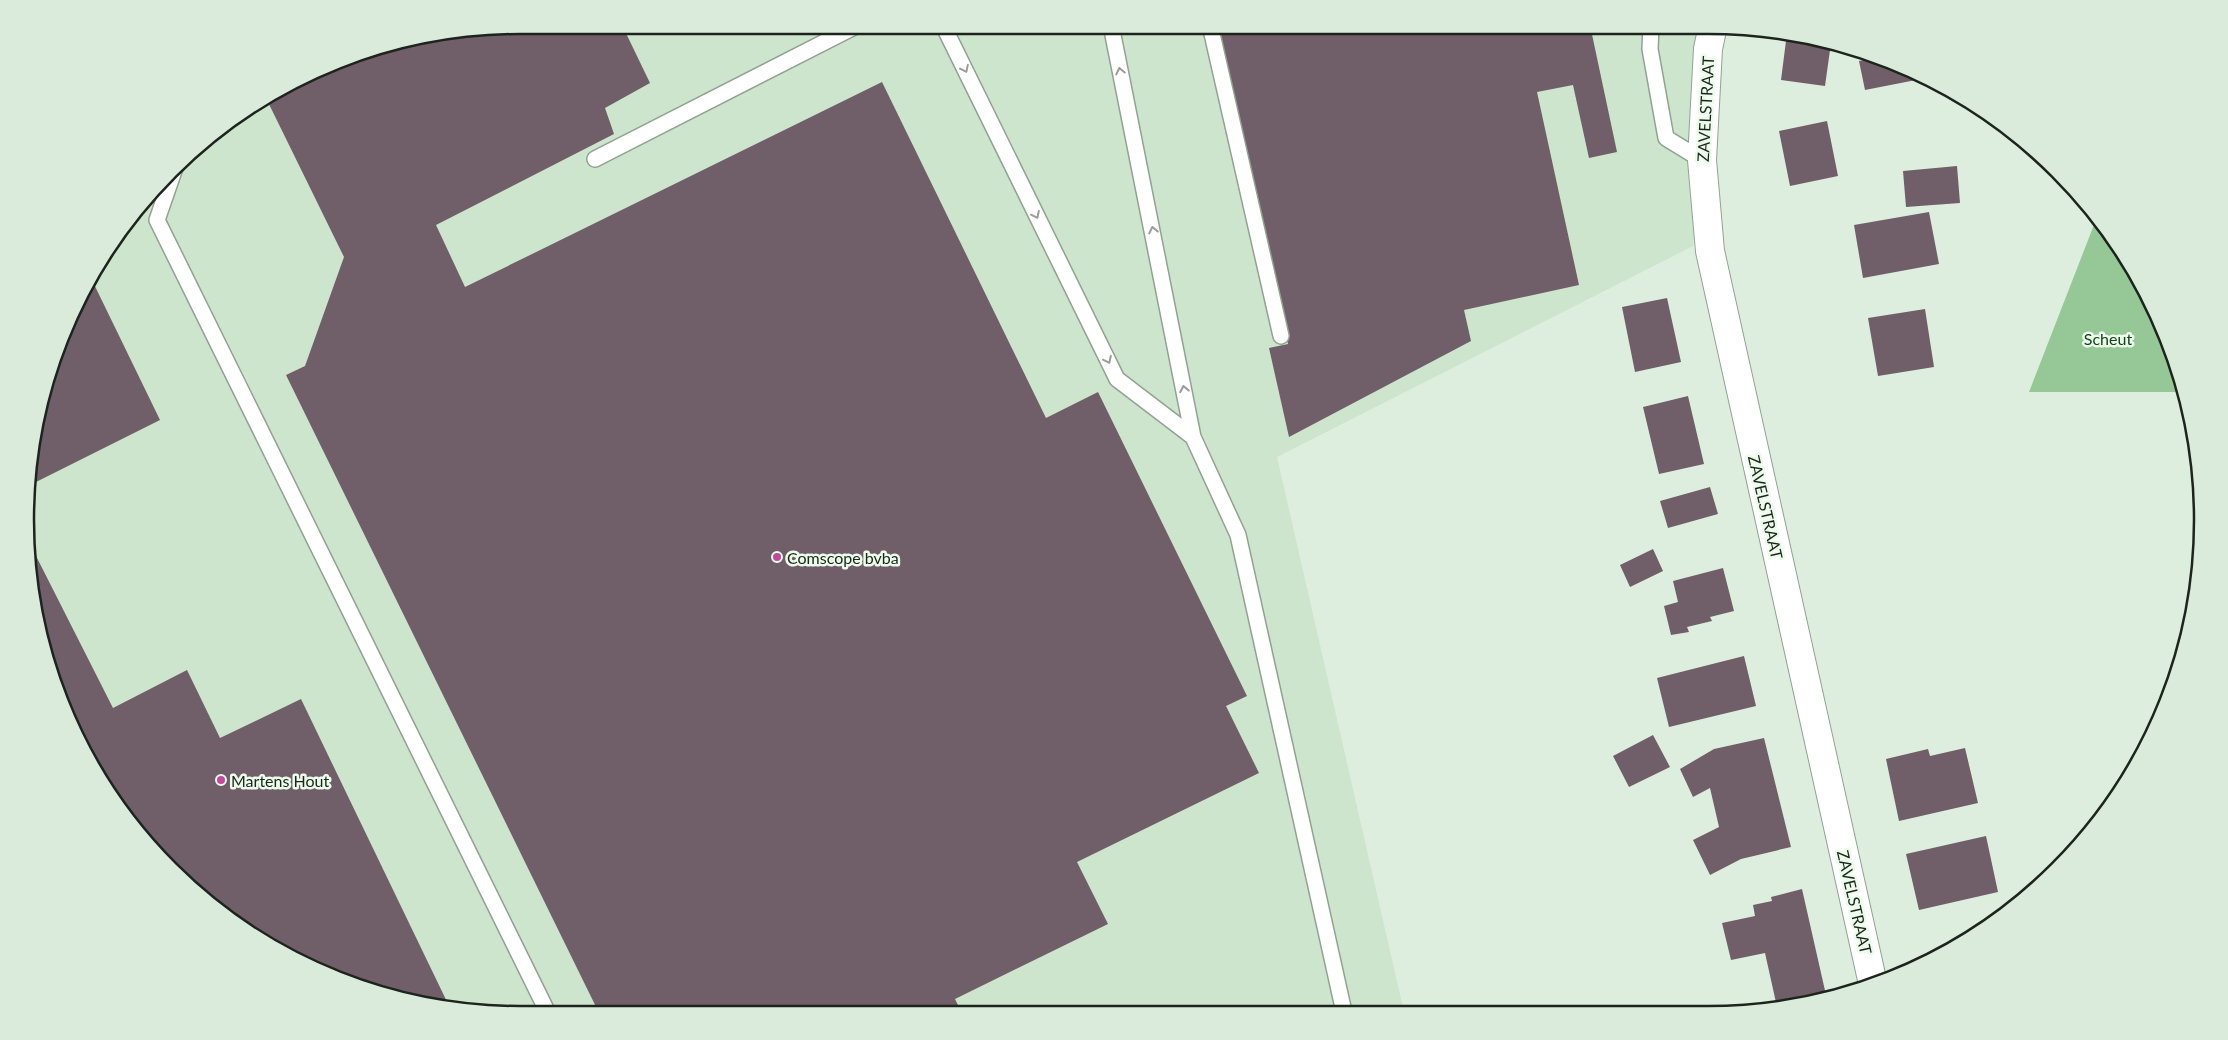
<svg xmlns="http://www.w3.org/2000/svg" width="2228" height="1040" viewBox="0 0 2228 1040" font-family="Lato,sans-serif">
	<rect width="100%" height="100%" fill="#deeede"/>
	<path fill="#cde4cd" d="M520 25H1708L1702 160 1693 246 1277 457 1404 1012 520 1015 423 1005 330 977 245 932 170 870 127 821 29 584 26 488 35 423 63 331 91 272 148 194 218 127 273 91 361 51Z"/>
	<path fill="#95c896" d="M2097 217 2120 245 2165 331 2184 392H2029Z"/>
	<path fill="#705e69" d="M520 25H622L650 83 605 108 614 134 436 225 465 287 882 82 1046 418 1098 392 1247 696 1226 706 1259 773 1077 862 1108 924 955 999 962 1013 600 1015 286 375 305 366 344 257 265 96 361 51 424 34Z
		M1218 25H1522L1525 35 1562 27 1561 25H1590L1617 152 1589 158 1573 85 1537 92 1579 285 1464 310 1471 341 1289 437 1269 348 1288 344Z
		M1787 33 1805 35 1831 43 1825 86 1781 80Z
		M1878 57 1898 63 1914 71 1916 80 1865 90 1859 61Z
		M1827 121 1838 176 1790 186 1779 131Z
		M1957 166 1960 203 1906 207 1903 171Z
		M1929 212 1939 264 1863 278 1854 225Z
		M90 276 160 420 26 487 35 423 63 331Z
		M1667 298 1681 362 1635 372 1622 307Z
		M1925 309 1934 367 1878 376 1868 318Z
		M1688 396 1704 464 1659 474 1643 407Z
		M1710 487 1718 514 1668 528 1660 501Z
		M1653 549 1663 571 1630 587 1620 565Z
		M34 552 113 708 187 670 220 738 301 699 450 1008 423 1005 330 977 245 932 170 870 127 821 76 739 51 679 29 584 28 555Z
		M1723 568 1734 611 1710 617 1712 621 1687 627 1689 632 1671 635 1664 606 1678 602 1673 581Z
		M1744 656 1756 706 1669 727 1657 678Z
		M1653 735 1670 767 1629 787 1613 756Z
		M1764 738 1791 847 1741 859 1710 875 1693 840 1719 827 1710 788 1693 797 1680 769 1714 749Z
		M1965 748 1978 803 1899 821 1886 759 1928 749 1930 756Z
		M1986 836 1998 892 1919 910 1906 854Z
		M1802 889 1826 995 1777 1007 1765 953 1731 960 1722 923 1755 916 1753 905 1772 901 1771 897Z"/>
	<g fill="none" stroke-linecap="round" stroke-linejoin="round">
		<g stroke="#92a292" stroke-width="18">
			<path id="lane" d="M943 25 1117 379 1193 437
				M1111 25 1193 437 1238 535 1344 1012
				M1210 25 1281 336
				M1651 25 1650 49 1666 138 1702 160
				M595 159 858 25
				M175 168 157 220 549 1015"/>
		</g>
		<g stroke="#92a292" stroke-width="30">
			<path id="street" d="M1713 25 1708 49 1702 160 1710 251 1873 984"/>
		</g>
		<use href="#lane" stroke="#fff" stroke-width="15"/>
		<use href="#street" stroke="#fff" stroke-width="28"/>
	</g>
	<defs><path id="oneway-chevron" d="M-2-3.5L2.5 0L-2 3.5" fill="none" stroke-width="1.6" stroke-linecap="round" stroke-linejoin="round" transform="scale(1.25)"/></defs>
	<g stroke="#999c99">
		<use href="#oneway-chevron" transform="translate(965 69) rotate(64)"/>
		<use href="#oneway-chevron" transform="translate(1120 71) rotate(-102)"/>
		<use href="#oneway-chevron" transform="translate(1036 215) rotate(64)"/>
		<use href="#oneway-chevron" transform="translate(1153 230) rotate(-102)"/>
		<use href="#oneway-chevron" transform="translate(1108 360) rotate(64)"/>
		<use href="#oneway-chevron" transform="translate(1184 389) rotate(-101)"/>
	</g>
	<g fill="#c0499f" stroke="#ebfceb" stroke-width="2">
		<circle cx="777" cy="557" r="5"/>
		<circle cx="221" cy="780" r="5"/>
	</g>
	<g text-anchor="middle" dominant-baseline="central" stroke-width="5" stroke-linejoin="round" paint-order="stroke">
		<g font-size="16" fill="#1d241d" stroke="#ebfceb">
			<text transform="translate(1705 109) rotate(-87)">ZAVELSTRAAT</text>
			<text transform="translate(1766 507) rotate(77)">ZAVELSTRAAT</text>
			<text transform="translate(1855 902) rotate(77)">ZAVELSTRAAT</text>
		</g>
		<g font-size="16" fill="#144419" stroke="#ebfceb">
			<text x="2108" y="338">Scheut</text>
		</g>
		<g font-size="16" fill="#1d241d" stroke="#ebfceb" text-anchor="start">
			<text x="787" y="557">Comscope bvba</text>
			<text x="231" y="780">Martens Hout</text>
		</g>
	</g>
	<path d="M0 0H2228V1040H0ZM520 34H1708A486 486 0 0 1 2194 520V520A486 486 0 0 1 1708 1006H520A486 486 0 0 1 34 520V520A486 486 0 0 1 520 34Z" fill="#dbebdb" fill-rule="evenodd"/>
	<path fill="none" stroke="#1d241d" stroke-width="2.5" d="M520 34H1708A486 486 0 0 1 2194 520V520A486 486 0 0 1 1708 1006H520A486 486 0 0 1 34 520V520A486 486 0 0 1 520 34Z"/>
</svg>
